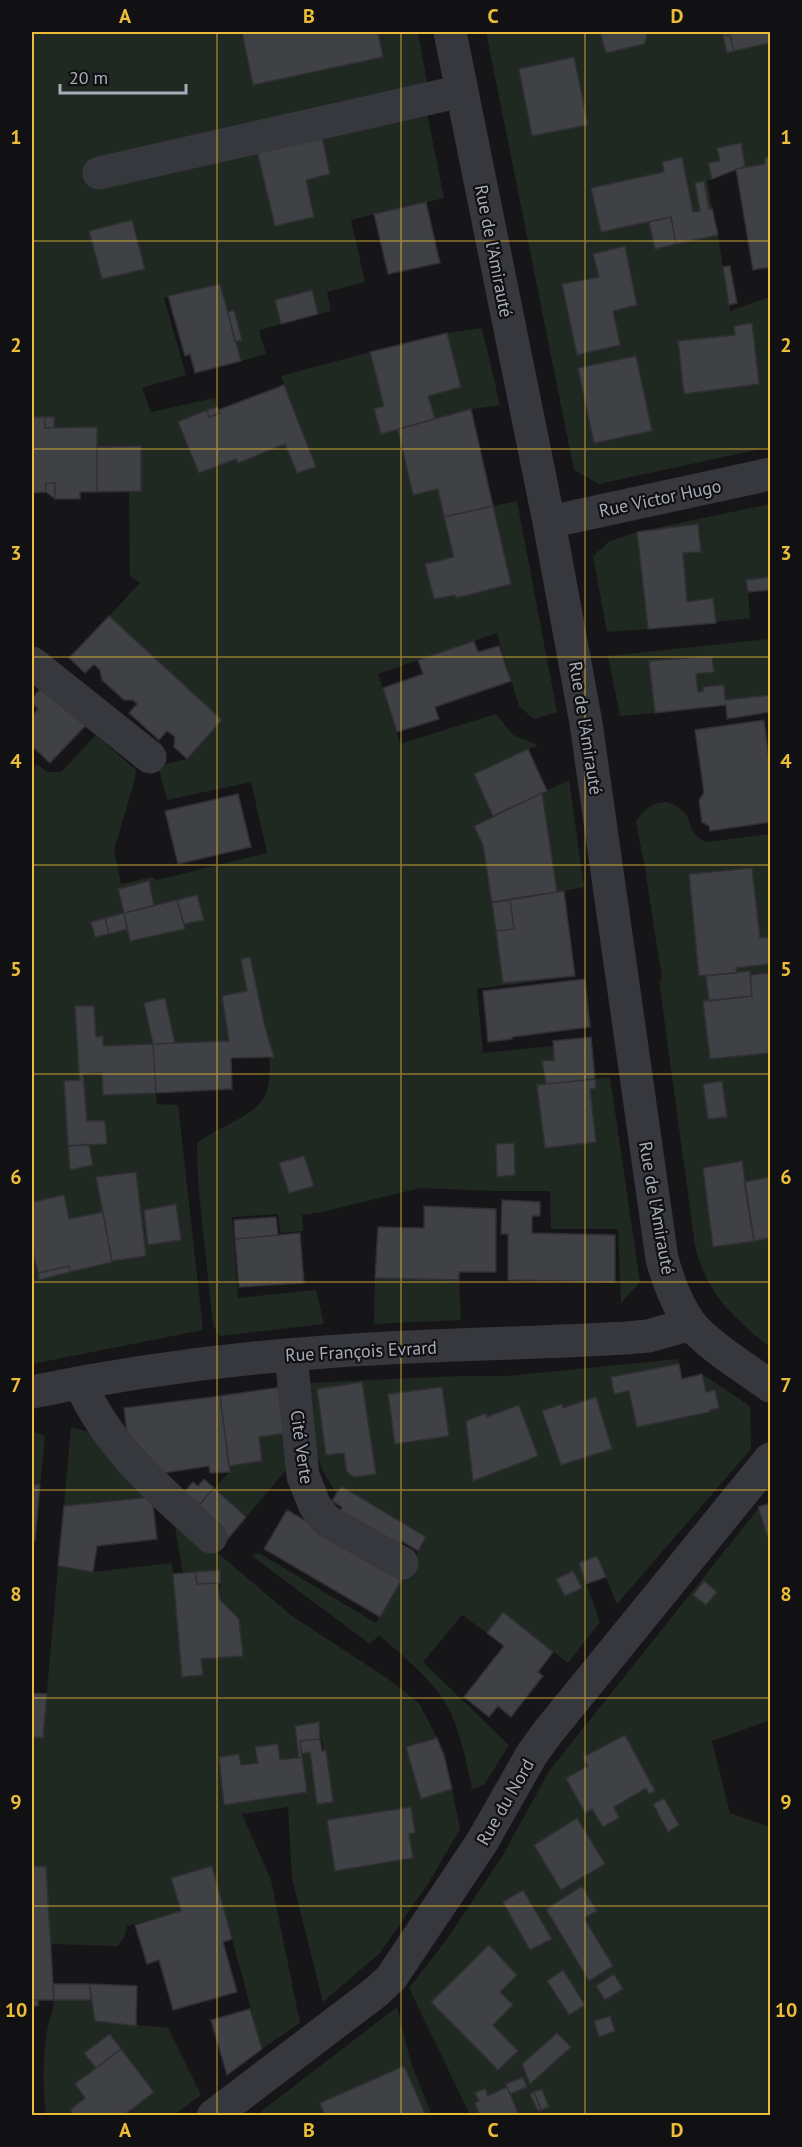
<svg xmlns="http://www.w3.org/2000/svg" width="802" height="2147" viewBox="0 0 802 2147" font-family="'PT Sans',sans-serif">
	<rect width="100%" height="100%" fill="#161618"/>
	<path fill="#202822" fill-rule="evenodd" d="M32 32H242L253 85 383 57 378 32H418L427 82 421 84 444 198 351 220 365 282 327 292 331 311 259 330 266 354 241 361 219 284 164 298 186 375 142 388 151 412 215 398 217 407 179 422 199 473 236 459 238 463 285 444 298 473 316 467 281 376 370 352 384 406 374 409 381 434 398 429 413 495 438 489 454 557 425 565 434 599 455 595 456 598 511 584 493 506 517 501 557 712 534 719 519 706 497 633 378 674 400 744 496 714 513 735 538 745 474 774 493 816 474 826 483 845 503 983 575 976 477 989 483 1053 553 1046 554 1060 542 1061 546 1084 537 1085 590 1089 596 1088 595 1079 610 1077 640 1282 621 1303 618 1229H551L550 1191H497L420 1188 322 1212 302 1215 303 1231 280 1233 278 1214 232 1217 238 1298 316 1290 324 1324 220 1336 213 1326 198 1182 197 1143C217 1127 247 1120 263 1099 282 1074 256 989 250 957L241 959 247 991 222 996 229 1041 175 1043 164 998 144 1003 153 1044 103 1046V1036L96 1037 94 1006H75L80 1080 64 1082 70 1170 93 1165 89 1144H107L105 1121H87L83 1074 102 1073 103 1095 156 1093 157 1104 178 1105 203 1330 32 1364V1248L39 1279 112 1261 146 1256 135 1173 96 1177 103 1212 69 1219 63 1195 32 1202V770L37 764 47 772H61L96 735 136 770 133 786 114 850 121 884 152 877 157 880 267 853 251 782 167 800 158 766 187 759 222 720 109 616 140 583 130 576 129 491H141V446L97 447 54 428V417H32ZM149 881 154 906 197 895 204 919 184 924V929L131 941 127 929 95 937 91 922 124 913 118 889ZM513 1143 515 1175 498 1177 496 1144ZM304 1156 314 1186 289 1193 279 1163ZM176 1204 181 1240 149 1244 144 1210Z
		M486 32H600L607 53 643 44 647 36 645 32H722L727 53 770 43V156L765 158V164L736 169 745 166 741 143 717 148 720 161 708 163 712 179 707 181 712 208 709 209 703 181 695 184 700 211 693 212 681 157 662 162 664 172 592 189 601 232 649 222 656 249 718 235 730 311 770 297V447L599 484 574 470ZM593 254 613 311 620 345 577 355 599 277ZM635 356 652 431 594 443 578 368Z
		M482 328 500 405 471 409 435 419 428 396 461 386 447 333Z
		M770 504V577L747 580 750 618 716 622 713 598 687 602 683 553 701 552 698 524 637 532 648 629 607 632 593 556 610 541 637 532Z
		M769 639 770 695 725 700 723 685 703 687V691L698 692 696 674 714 672 712 656 649 661 655 713 620 716 608 656Z
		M569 780 584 887 557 892 542 793Z
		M667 802C700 813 681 832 707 842L770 834V937L760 938 752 868 690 874 699 976H706L709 1001H703L710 1059 770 1053V1177L744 1182 741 1161 703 1168 713 1246 770 1238V1347C734 1319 705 1292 695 1245L659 981 662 979 645 868 636 822C645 808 651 803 667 802Z
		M770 964V973L750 975 737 973 736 968Z
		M375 1278 459 1280 461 1320 374 1324Z
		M678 1359 679 1364 611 1377 629 1391 637 1427 710 1412V1410L718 1408 715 1390 706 1392 702 1374 750 1406 751 1449 617 1604 597 1557 579 1563 600 1622 568 1663 503 1612 487 1633 462 1615 423 1662 509 1745 484 1785 472 1789C467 1763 461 1737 451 1713 436 1682 404 1657 379 1635L370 1644 252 1556 259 1553 376 1623 426 1538 342 1486 337 1495 323 1471 316 1454 307 1383 459 1376H508ZM596 1397 612 1449 561 1465 542 1411 561 1404 563 1408ZM519 1405 538 1456 473 1480 466 1421 486 1414 487 1417Z
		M71 1427 92 1433 152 1497 64 1506Z
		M32 1431 45 1436 40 1485 32 1484Z
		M287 1433 288 1468 246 1517 214 1488 230 1472 229 1466 262 1461 259 1437Z
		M758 1509 770 1544V1720L712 1741 730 1813 770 1827V2115H470L409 1988 447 1939 503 1855 549 1771ZM625 1735 655 1791 646 1788 614 1807 619 1818 603 1826 592 1809 585 1812 566 1778 588 1766 584 1757ZM664 1798 679 1824 668 1831 653 1804ZM523 1891 552 1939 531 1950 503 1902ZM557 2033 570 2047 522 2064ZM542 2089 548 2107 537 2111 530 2094Z
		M173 1515 291 1615 391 1681 419 1703 437 1738 406 1748 421 1798 452 1789 460 1829 428 1884 380 1953 323 2002 292 1878 288 1807 242 1814 271 1880 300 2023 262 2049 212 1866 171 1878 181 1911 127 1926 125 1936 118 1946 51 1944 46 1868 32 1866V1737H43L58 1566 93 1572 172 1563 182 1677 203 1675 201 1659 242 1655 239 1619 220 1600V1570L183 1573ZM319 1722 332 1802 317 1804 310 1752 302 1754 307 1792 224 1804 219 1757 239 1754 241 1765 258 1763 256 1747 278 1744 280 1760 299 1758 295 1726Z
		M54 2000H92L95 2021 168 2028 201 2095 174 2115 46 2116C43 2086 42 2056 48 2027 50 2017 54 2010 54 2000Z
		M397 2007 411 2063 432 2115 255 2116Z"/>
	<path fill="#404145" stroke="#303034" stroke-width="1.5" d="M242 32H378L383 57 253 85Z
		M600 32H645L647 36 644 44 606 53Z
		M722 32H770V43L734 51 730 35 723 36Z
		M730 35 734 51 727 53 723 36Z
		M574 57 588 125 532 136 519 69Z
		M321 132 330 174 306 180 314 217 275 226 256 147Z
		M741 143 745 166 712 179 708 163 720 161 717 148Z
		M770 156V267L753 270 736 169 765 164V158Z
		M682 157 693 212 700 211 695 183 704 181 709 209 712 208 718 235 676 244 671 217 601 232 591 188 664 172 662 162Z
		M426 202 440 263 388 274 374 214Z
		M671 217 676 244 655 249 649 222Z
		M132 220 145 269 102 279 89 231Z
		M625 246 637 305 613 311 620 345 577 355 562 284 599 277 593 254Z
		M730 266 737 303 729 305 723 267Z
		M220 284 241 361 195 373 190 354 185 356 168 296Z
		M312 290 318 314 281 324 275 300Z
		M234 310 242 340 235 342 228 312Z
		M752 323 759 384 684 394 678 341 735 335 734 326Z
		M447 333 461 387 428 396 435 419 381 434 374 409 384 406 370 352Z
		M636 356 652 431 594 443 578 368Z
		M284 385 316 467 297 473 285 444 238 463 236 459 199 473 178 422 207 410 209 417 220 413 218 410Z
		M217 407 220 413 209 417 207 410Z
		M471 409 493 506 444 517 438 489 413 495 398 429Z
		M32 417H45V428L97 427V492H80V499H55V483H46V492L32 493Z
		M45 417H54V428H45Z
		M141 446V491L97 492V447Z
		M46 483H55V499L46 492Z
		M493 506 511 584 456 598 455 595 434 599 425 564 454 557 444 517Z
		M698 524 701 552 683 553 687 602 713 598 716 623 648 629 637 532Z
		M770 577V590L748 592 746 580Z
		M109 616 222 720 187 759 174 747 175 737 167 731 159 740 129 713 137 704 133 700H124L102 680 100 670 94 664 85 673 69 658Z
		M474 641 478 652 499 646 511 681 435 707 439 719 397 732 383 688 423 674 418 660Z
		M712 656 714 672 696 674 698 692 703 691V687L724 685 725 700 770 695V712L727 719 726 705 655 713 649 661Z
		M44 685 87 724 50 763 32 746V716L38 709 32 703V698Z
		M764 720 770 768V822L710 831 709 826 702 822 699 800 704 793 695 730Z
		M528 749 547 791 493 816 474 774Z
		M542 793 557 892 492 903 483 845 474 826Z
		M238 794 251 847 178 864 165 811Z
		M752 868 760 938 770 937V964L736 968 737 973 699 976 689 874Z
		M149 881 154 906 124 913 118 889Z
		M564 891 575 976 503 983 496 931 514 929 510 899Z
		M197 895 204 920 184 924 177 900Z
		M510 899 514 929 496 931 492 902Z
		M177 900 185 929 130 941 124 913Z
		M124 913 127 929 109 934 105 918Z
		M105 918 109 934 95 937 91 922Z
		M250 957 265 1027 274 1057 231 1058 232 1089 156 1093 153 1044 229 1041 222 996 247 991 241 959Z
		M750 971 752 996 709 1001 706 976Z
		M770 973V1053L710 1059 703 1001 752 996 750 975Z
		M585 979 590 1027 512 1037V1039L488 1042 483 991Z
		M165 998 175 1043 153 1044 144 1003Z
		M75 1006H94L96 1037 103 1036V1046L153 1044 156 1093 103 1095 102 1073 79 1074Z
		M591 1037 595 1079 546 1084 542 1061 554 1060 553 1041Z
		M79 1074H83L87 1121H105L107 1144 68 1146 64 1081 80 1080Z
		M595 1079 596 1088 590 1089 596 1142 545 1148 537 1085Z
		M722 1081 727 1117 708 1119 703 1084Z
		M514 1143 515 1175 497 1177 496 1144Z
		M89 1144 93 1165 70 1170 68 1146Z
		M304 1156 314 1186 289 1193 279 1163Z
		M742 1161 754 1241 713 1247 703 1168Z
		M136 1172 146 1256 112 1261 96 1177Z
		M770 1177V1238L754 1241 744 1182Z
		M64 1195 69 1219 103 1212 112 1262 70 1272 69 1266 38 1273 32 1248V1202Z
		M502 1200 540 1202V1216H532V1233L615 1235V1282L508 1280V1234H501Z
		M176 1204 181 1240 148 1245 144 1210Z
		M424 1206 496 1209V1272H459V1280L375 1278 378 1227 424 1228Z
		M276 1217 278 1235 235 1239 234 1220Z
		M300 1233 304 1283 239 1287 235 1239Z
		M69 1266 70 1272 39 1280 38 1273Z
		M679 1364 682 1379 702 1374 706 1392 715 1390 719 1408 710 1410V1412L637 1427 629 1391 614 1394 611 1377Z
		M362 1382 376 1474 354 1477 347 1472 344 1453 326 1455 317 1389Z
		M281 1387 287 1433 259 1437 262 1461 229 1466 220 1396Z
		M442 1387 449 1436 395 1444 388 1394Z
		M220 1396 230 1472 210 1473 209 1466 157 1474 128 1441 124 1408Z
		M596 1397 612 1449 561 1465 542 1411 562 1404 563 1408Z
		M519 1405 538 1456 473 1481 466 1421 486 1413 487 1417Z
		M204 1479 214 1488 192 1513 179 1498 193 1482 198 1486Z
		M32 1484 40 1485 35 1541H32Z
		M341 1486 426 1537 418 1551 402 1541 398 1547 339 1513 342 1507 332 1501Z
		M214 1488 246 1517 226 1541 192 1513Z
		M152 1497 157 1539 97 1546 93 1572 58 1566 64 1506Z
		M770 1503V1544L758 1507Z
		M287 1510 403 1577 380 1617 264 1549Z
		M597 1556 606 1577 586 1584 579 1563Z
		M220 1570V1583L197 1584 195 1572Z
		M573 1571 582 1588 565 1596 556 1579Z
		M195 1572 197 1584 218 1583 220 1600 239 1619 243 1656 201 1659 203 1675 182 1677 173 1574Z
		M704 1581 717 1592 706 1605 693 1595Z
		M503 1612 553 1652 538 1672 543 1676 511 1717 498 1706 489 1717 464 1697 504 1646 487 1633Z
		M32 1693 47 1694 43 1738 32 1737Z
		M319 1722 320 1739 300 1741 302 1757 299 1758 295 1726Z
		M625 1735 655 1791 649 1794 646 1788 614 1807 619 1818 603 1827 592 1809 585 1813 566 1778 588 1766 583 1757Z
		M437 1738 444 1755 452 1789 421 1799 406 1747Z
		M320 1739 322 1751 326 1750 333 1802 317 1804 310 1752 302 1754 300 1741Z
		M278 1744 280 1760 302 1757 307 1792 224 1805 219 1757 239 1754 241 1765 258 1763 255 1747Z
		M664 1798 679 1825 668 1832 653 1804Z
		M411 1807 415 1833 409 1834 413 1858 335 1871 327 1820Z
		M577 1818 605 1864 561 1890 534 1845Z
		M32 1866 46 1867 54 2000H32Z
		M212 1866 232 1939 223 1942 237 1992 173 2010 159 1960 147 1964 135 1925 181 1911 171 1878Z
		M582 1886 597 1911 584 1918 613 1966 589 1981 546 1909Z
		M523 1890 552 1939 530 1950 503 1902Z
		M489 1945 517 1975 500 1992 513 2005 493 2025 518 2051 498 2070 431 2002Z
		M563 1970 585 2005 569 2015 547 1981Z
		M614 1974 623 1989 605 2000 596 1986Z
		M53 1984H89L92 2000H54Z
		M89 1984 137 1986 136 2026 95 2021Z
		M32 2000H38V2006H32Z
		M250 2009 262 2049 227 2075 211 2020Z
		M610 2016 615 2031 599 2037 594 2021Z
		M557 2033 571 2047 530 2084 522 2064Z
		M110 2034 121 2049 96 2068 84 2053Z
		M121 2049 154 2092 123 2116H74L70 2110 85 2098 75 2084Z
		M404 2066 426 2116H325L320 2103Z
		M523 2077 527 2087 510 2094 506 2084Z
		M507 2087 518 2113 512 2116H480L475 2103 479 2101 475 2093 485 2088 488 2096Z
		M542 2089 549 2107 541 2110 534 2092Z
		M534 2092 541 2110 538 2111 530 2094Z"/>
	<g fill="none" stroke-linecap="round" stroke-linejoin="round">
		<path stroke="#37383d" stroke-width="33" d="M450 32 549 522 586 723 662 1259C668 1280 676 1304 690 1323 706 1344 748 1370 770 1386
			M99 173 462 91
			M549 522 770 474
			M32 663 150 757
			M291 1355 303 1476 315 1506 327 1521 402 1563
			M80 1383C108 1447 160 1491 211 1537
			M32 1392C128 1372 227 1359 325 1352 425 1344 526 1344 626 1338L648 1336 691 1324
			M213 2116 376 1992 391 1978 482 1842 532 1754 548 1732 770 1459"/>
	</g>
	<path fill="none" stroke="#edbd39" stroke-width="1.5" stroke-opacity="0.55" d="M217 32V2116M401 32V2116M585 32V2116M32 241H770M32 449H770M32 657H770M32 865H770M32 1074H770M32 1282H770M32 1490H770M32 1698H770M32 1906H770"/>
	<g text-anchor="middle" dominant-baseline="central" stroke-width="4.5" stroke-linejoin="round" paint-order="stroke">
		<g font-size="18" fill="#a8acb8" stroke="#111113">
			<text transform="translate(494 251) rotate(79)">Rue de l'Amirauté</text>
			<text transform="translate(660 498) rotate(-12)">Rue Victor Hugo</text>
			<text transform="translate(586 728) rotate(81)">Rue de l'Amirauté</text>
			<text transform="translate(657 1208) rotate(80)">Rue de l'Amirauté</text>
			<text transform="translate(361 1351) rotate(-3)">Rue François Evrard</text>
			<text transform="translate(302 1447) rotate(82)">Cité Verte</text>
			<text transform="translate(505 1802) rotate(-60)">Rue du Nord</text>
		</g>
	</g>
	<rect width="802" height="2147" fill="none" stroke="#111113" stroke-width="66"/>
	<path d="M60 84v9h126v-9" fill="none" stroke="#a8acb8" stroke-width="3"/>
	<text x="69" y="84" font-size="18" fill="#a8acb8" stroke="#111113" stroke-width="4.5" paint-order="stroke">20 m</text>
	<rect x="33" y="33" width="736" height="2081" fill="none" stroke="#edbd39" stroke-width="2"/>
	<g font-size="20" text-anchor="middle" font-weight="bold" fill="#edbd39">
		<text x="125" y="23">A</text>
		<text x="309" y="23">B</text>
		<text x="493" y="23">C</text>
		<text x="677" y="23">D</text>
		<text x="16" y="144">1</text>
		<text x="786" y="144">1</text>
		<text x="16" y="352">2</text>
		<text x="786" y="352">2</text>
		<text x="16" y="560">3</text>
		<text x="786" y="560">3</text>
		<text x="16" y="768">4</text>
		<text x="786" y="768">4</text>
		<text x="16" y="976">5</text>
		<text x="786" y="976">5</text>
		<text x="16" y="1184">6</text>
		<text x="786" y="1184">6</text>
		<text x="16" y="1392">7</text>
		<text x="786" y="1392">7</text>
		<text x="16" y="1601">8</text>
		<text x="786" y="1601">8</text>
		<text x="16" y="1809">9</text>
		<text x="786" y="1809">9</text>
		<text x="16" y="2017">10</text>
		<text x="786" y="2017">10</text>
		<text x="125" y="2137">A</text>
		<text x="309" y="2137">B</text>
		<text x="493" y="2137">C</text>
		<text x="677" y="2137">D</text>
	</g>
</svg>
